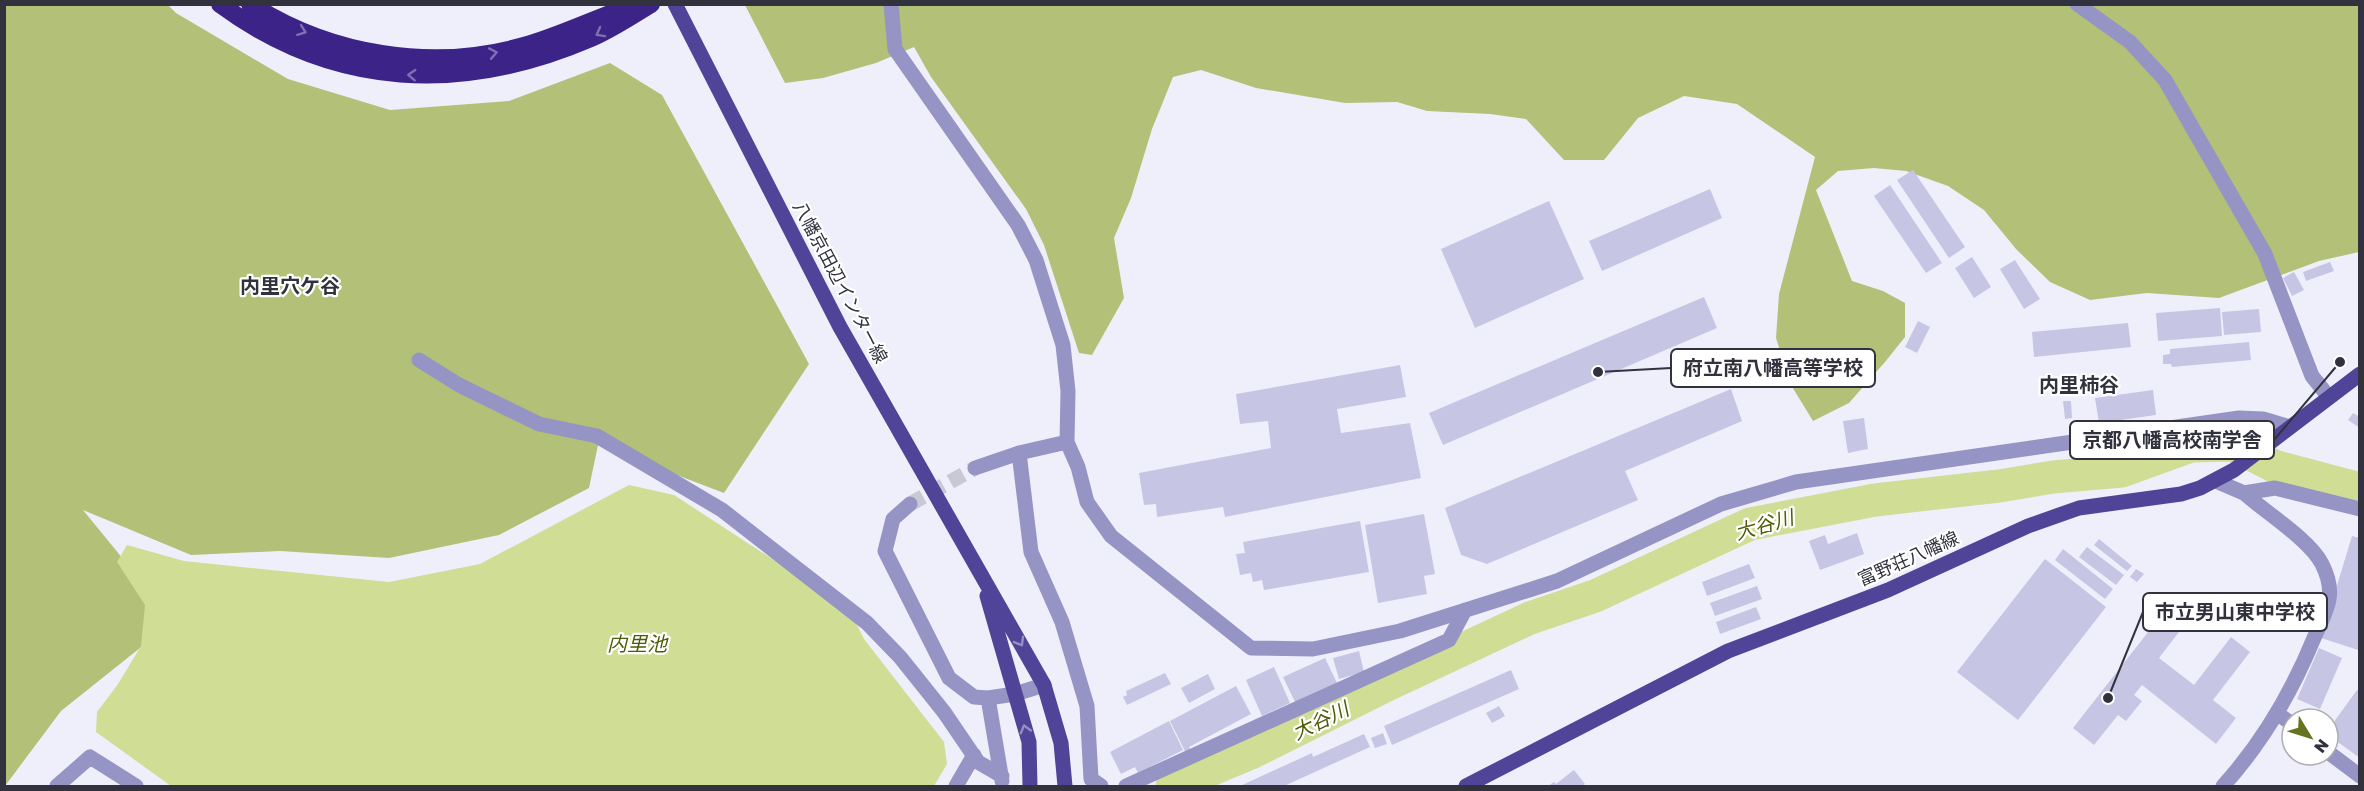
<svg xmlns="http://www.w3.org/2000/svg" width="2364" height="791" viewBox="0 0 2364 791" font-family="'Golos Text','Noto Sans JP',sans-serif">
	<rect width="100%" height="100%" fill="#efeffc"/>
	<path fill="#b2c078" d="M5 5H168L176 13 288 79 390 110 509 101 610 63 662 95 809 364 724 493 598 445 589 488 499 535 389 558 280 551 191 555 83 510 159 603 150 640 61 711 5 786Z
		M745 5H2359V252L2319 261 2219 298 2147 293 2090 300 2050 282 2016 249 1984 210 1948 186 1906 171 1874 168 1838 171 1816 190 1852 281 1883 291 1905 303V337L1885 362 1849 403 1813 421 1791 385 1776 338 1779 294 1815 157 1737 104 1684 96 1638 118 1604 160H1564L1526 119 1490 114 1427 111 1397 102 1345 103 1256 88 1201 70 1173 77 1152 129 1131 198 1114 238 1124 298 1092 355 1079 353 1044 245 1026 209 931 77 914 47 876 63 823 78 785 83Z"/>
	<path fill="#cfdd95" d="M629 485 674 495 849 609 864 639 944 742 947 764 934 786H171L96 732 97 712 118 684 141 646 145 605 117 562 127 545 184 561 389 582 480 564Z"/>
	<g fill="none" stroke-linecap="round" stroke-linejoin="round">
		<path stroke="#cfdd95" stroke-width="33" d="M1172 786 1253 752 1389 684 1530 618 1595 596 1750 524 1875 500 1999 486 2053 477 2122 471 2191 446 2233 445 2274 466 2360 489"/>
	</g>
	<path fill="#c6c5e4" d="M1913 170 1965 247 1949 258 1897 180Z
		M1890 185 1942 263 1926 273 1874 196Z
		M1710 189 1722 218 1602 271 1589 241Z
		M1549 201 1584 279 1475 328 1441 249Z
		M1972 257 1991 287 1974 298 1955 268Z
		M2015 260 2040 299 2024 309 2000 269Z
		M2330 262 2334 271 2306 281 2303 272Z
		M2294 272 2304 290 2292 296 2283 278Z
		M1704 297 1717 328 1443 445 1429 413Z
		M2220 308 2222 336 2158 341 2156 313Z
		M2259 309 2261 332 2224 335 2222 312Z
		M1918 321 1930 327 1917 353 1905 347Z
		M2128 323 2131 347 2034 357 2032 332Z
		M2249 342 2251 360 2172 367 2171 364H2163V355L2170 354V349Z
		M1400 365 1406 397 1337 409 1341 433 1410 423 1421 478 1225 517 1223 507 1157 517 1156 504 1144 505 1139 473 1271 448 1268 421 1240 424 1236 394Z
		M2068 380 2070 395H2062L2060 381Z
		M1731 389 1742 421 1625 471 1638 500 1487 564 1461 555 1445 508Z
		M2153 390 2156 415 2099 423 2095 398Z
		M2063 401H2071L2072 418 2065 419Z
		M2353 413 2360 417V428L2348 420Z
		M1864 418 1868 449 1848 453 1843 421Z
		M1424 514 1435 574 1424 576 1427 594 1378 603 1365 525Z
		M1360 521 1369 572 1264 590 1262 580 1253 582 1251 573 1240 575 1236 554 1245 553 1243 542Z
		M1857 533 1864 554 1820 570 1809 541 1825 535 1828 544Z
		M2352 536 2360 538 2358 650 2321 638Z
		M2099 539 2132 566 2127 571 2094 545Z
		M2087 547 2124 575 2116 585 2079 557Z
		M2063 549 2113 589 2105 599 2055 560Z
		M2045 559 2106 607 2018 720 1957 672Z
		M1749 564 1755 578 1707 596 1702 582Z
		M2136 569 2144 574 2137 582 2130 577Z
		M1757 586 1762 599 1715 616 1710 603Z
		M2170 604 2189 619 2159 658 2194 685 2231 637 2250 652 2213 700 2236 718 2216 744 2142 685 2134 695 2142 701 2126 721 2118 715 2094 745 2073 728Z
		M1756 607 1761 619 1720 634 1716 622Z
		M2319 648 2342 658 2320 709 2297 699Z
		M1359 651 1364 672 1339 679 1333 658Z
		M1325 658 1337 683 1295 702 1283 677Z
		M1274 667 1290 703 1262 716 1246 680Z
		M1511 670 1519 689 1392 745 1384 726Z
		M1165 673 1171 684 1127 705 1123 697 1127 695 1126 691Z
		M1208 674 1215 689 1189 703 1181 688Z
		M1236 686 1251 714 1189 747 1191 751 1186 753 1170 721Z
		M2357 690 2360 692V758L2328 735V730Z
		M1499 706 1505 716 1492 723 1486 713Z
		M1169 721 1183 750 1138 773 1135 767 1121 774 1110 752Z
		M1383 733 1387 744 1375 748 1371 738Z
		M1364 734 1370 747 1284 786H1240L1312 753 1313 757Z
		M1574 770 1585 784 1582 786H1548L1554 782 1556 784Z"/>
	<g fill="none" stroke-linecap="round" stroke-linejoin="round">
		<path stroke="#c9c9d6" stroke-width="15" stroke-dasharray="15 8" stroke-linecap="butt" d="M910 504 975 468"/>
		<path stroke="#9694c4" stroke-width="15" d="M891 4 895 49 1018 225 1036 260 1063 345 1068 391 1067 442 1078 467 1087 502 1111 536 1251 648 1313 649 1400 631 1557 581 1721 504 1796 482 2239 418 2263 419 2290 427
			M2077 4 2130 42 2165 80 2265 254 2312 376 2328 396
			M419 360 459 385 539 424 597 436 722 510 867 623 900 657 944 712 978 762 1002 776
			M1019 453 1031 552 1062 622 1087 706 1091 779 1101 786
			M975 468 1019 453 1067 442
			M2216 481 2244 493 2275 488 2360 509
			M910 504 893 519 885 551 949 678 974 697 988 698 1015 694 1044 685
			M988 698 1002 781
			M2278 714 2292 724
			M2328 752 2360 776
			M57 786 90 757 136 786
			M956 786 974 755
			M1126 786 1449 640 1465 610
			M2223 786C2263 742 2291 694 2314 638 2319 626 2327 612 2329 599 2331 588 2327 574 2322 564 2310 540 2265 512 2244 493"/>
		<path stroke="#504498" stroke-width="15" d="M675 4 840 327 1044 685 1061 743 1065 786
			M987 596 1029 742 1030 786
			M1466 786 1728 651 1888 590 2028 526 2079 508 2181 494 2200 488 2234 470 2360 374"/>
		<path stroke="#3b2387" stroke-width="18" d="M220 4C335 89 463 93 591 38 612 29 631 16 651 4
			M250 4C331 56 432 72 524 46 560 36 596 18 632 6"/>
	</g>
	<defs><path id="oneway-chevron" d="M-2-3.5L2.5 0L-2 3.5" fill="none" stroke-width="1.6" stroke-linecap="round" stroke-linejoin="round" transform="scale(1.5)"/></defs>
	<g stroke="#8070b1">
		<use href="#oneway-chevron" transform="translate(302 31) rotate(21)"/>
		<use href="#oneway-chevron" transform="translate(600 33) rotate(151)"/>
		<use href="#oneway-chevron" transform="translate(493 53) rotate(-11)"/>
		<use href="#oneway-chevron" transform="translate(412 75) rotate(-177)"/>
	</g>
	<g stroke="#968fc1">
		<use href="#oneway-chevron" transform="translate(1020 642) rotate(60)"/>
		<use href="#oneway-chevron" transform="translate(1025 729) rotate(-106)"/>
	</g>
	<g text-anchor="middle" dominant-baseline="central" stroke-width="4.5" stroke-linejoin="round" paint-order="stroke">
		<g font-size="18" fill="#32323e" stroke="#fff">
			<text transform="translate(841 282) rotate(62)">八幡京田辺インター線</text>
			<text transform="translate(1908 558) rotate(-24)">富野荘八幡線</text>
		</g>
		<g font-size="20" font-weight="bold" fill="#32323e" stroke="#fff">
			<text x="290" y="285">内里穴ケ谷</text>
			<text x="2079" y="384">内里柿谷</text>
		</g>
		<g font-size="20" font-style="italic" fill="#505b07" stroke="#fff">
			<text transform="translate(1764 524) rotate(-16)">大谷川</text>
			<text x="637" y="643">内里池</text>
			<text transform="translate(1320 720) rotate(-26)">大谷川</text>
		</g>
	</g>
	<path fill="none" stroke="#32323e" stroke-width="2" d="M1598 372L1671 368M2340 362L2274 440M2108 698L2143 612"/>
	<g fill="#32323e" stroke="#fff" stroke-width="2">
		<circle cx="1598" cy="372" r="6"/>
		<circle cx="2340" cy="362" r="6"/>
		<circle cx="2108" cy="698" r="6"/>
	</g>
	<g fill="#fff" stroke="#32323e" stroke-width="2">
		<rect x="1671" y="349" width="204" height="38" rx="6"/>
		<rect x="2070" y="421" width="204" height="38" rx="6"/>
		<rect x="2143" y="593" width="184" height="38" rx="6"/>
	</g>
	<g font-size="20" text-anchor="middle" font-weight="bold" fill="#32323e">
		<text x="1773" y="375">府立南八幡高等学校</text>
		<text x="2172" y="447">京都八幡高校南学舎</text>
		<text x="2235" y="619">市立男山東中学校</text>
	</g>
	<rect width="2364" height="791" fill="none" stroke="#32323e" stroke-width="12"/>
	<g transform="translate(2310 737) rotate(128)"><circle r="28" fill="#ffffff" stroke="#adadb2" stroke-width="1.5"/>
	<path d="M0-4.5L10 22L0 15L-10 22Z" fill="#67741f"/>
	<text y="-9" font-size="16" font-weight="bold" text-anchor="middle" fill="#32323e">N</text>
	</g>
</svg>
